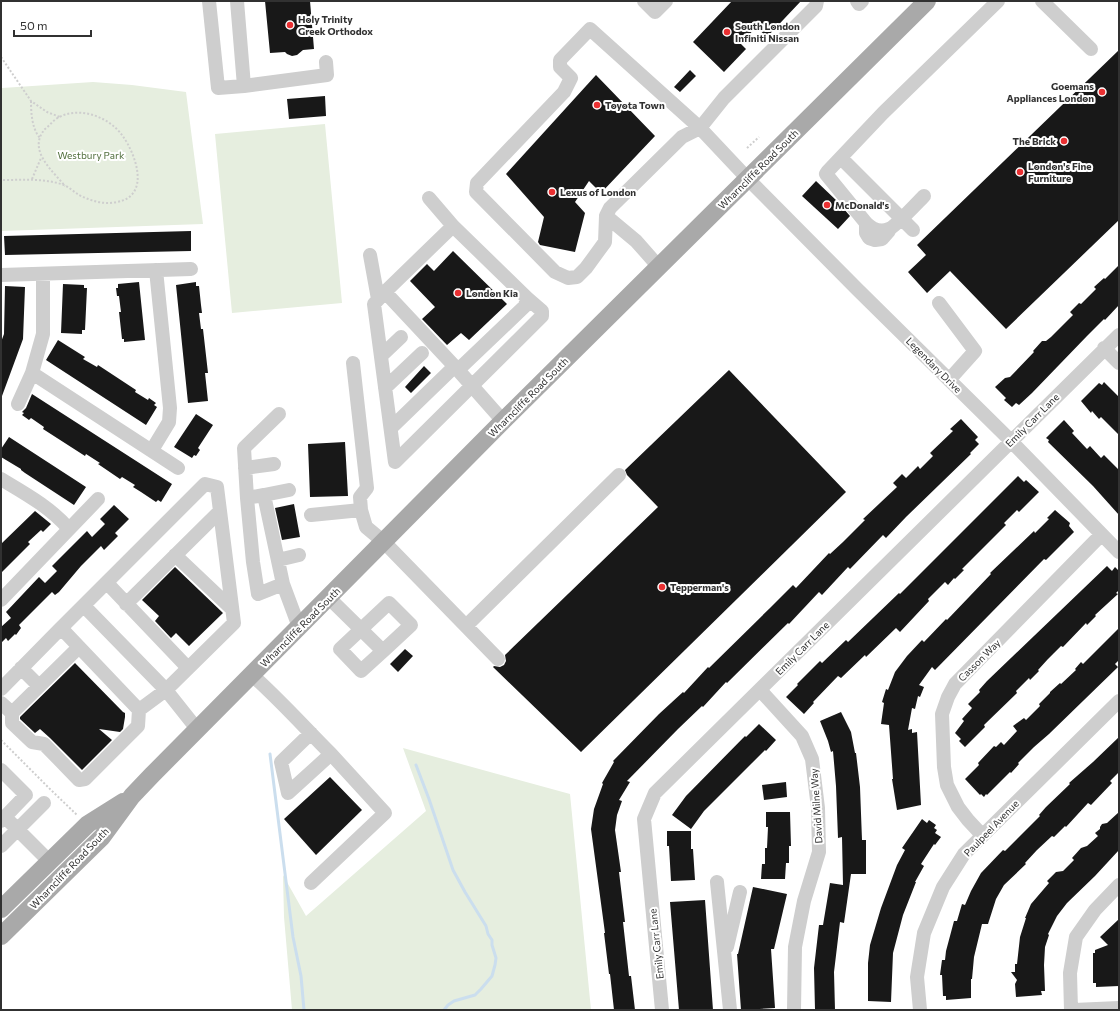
<svg xmlns="http://www.w3.org/2000/svg" width="1120" height="1011" viewBox="0 0 1120 1011" font-family="Commissioner,sans-serif">
	<rect width="100%" height="100%" fill="#fff"/>
	<path fill="#e6eedf" d="M93 82 132 85 186 92 203 224 2 231V88Z
		M325 124 342 303 232 313 215 134Z
		M403 748 570 794 591 1010H292L284 917 283 875 306 916 426 811Z"/>
	<g fill="none" stroke-linecap="round" stroke-linejoin="round">
		<path stroke="#cbdeee" stroke-width="3" d="M270 754 293 937 301 976 304 1010
			M416 765 429 799 453 870 465 892 486 926 488 934 492 940V945L496 958 495 965 492 976 481 989 475 995 454 1001 448 1005 444 1010"/>
	</g>
	<path fill="#181818" d="M265 1H310L314 49 303 50 297 55 292 56 287 54 285 52 270 53Z
		M732 1H801L767 37 756 27 741 44 746 49 724 72 693 42Z
		M1119 50V220L1006 329 950 271 927 293 908 272 926 255 917 245Z
		M690 70 696 76 680 92 674 87Z
		M596 75 655 136 601 193 589 181 575 202 585 213 575 252 540 245 538 242 544 217 506 174Z
		M325 96 326 116 289 119 287 99Z
		M816 181 837 201 850 216 838 229 802 196Z
		M191 231V251L5 255 4 236Z
		M453 251 507 304 469 340 461 333 447 345 422 319 435 307 410 281 427 264 434 271Z
		M1119 265V305L1105 320 1104 319 1087 336 1032 393 1019 405 1016 403 1012 407 1004 400 1006 398 995 387 1005 378 1010 377 1034 352 1033 351 1042 341H1046L1051 337 1073 315 1070 312 1079 303 1081 304 1096 289 1094 287 1104 278 1105 279Z
		M139 282 145 340 124 342V339H122L119 312H121L119 296H117L116 288H118V284Z
		M196 282V286H199L201 305 202 313H199L201 329H203L208 373H205L208 401 188 403 176 285Z
		M63 284 84 285V288H87L85 330H82V334L61 333Z
		M5 286 25 287 23 339 2 396 1 342 4 334Z
		M58 340 85 357 83 359 97 367 98 365 136 390 135 392 148 400 149 398 156 403 154 405 157 407 146 425 46 360Z
		M424 366 431 373 411 393 405 387Z
		M729 370 846 492 581 752 493 667 494 666 500 667 504 665 506 661 505 655 658 507 627 475 625 470Z
		M1104 382 1119 397V435L1101 417 1099 419 1092 411 1091 413 1081 401 1099 383 1102 385Z
		M32 394 172 484 161 502 158 500 156 502 141 492 133 487 135 485 122 477 120 479 98 464 100 463 86 454 85 456 43 429 44 427 31 418 29 420 22 415 24 413 22 412 26 408Z
		M196 414 213 425 198 448 200 450 196 456 194 455 192 458 174 447Z
		M961 419 978 437 975 440 979 444 970 453 971 454 906 517 886 538 883 535 850 569 848 567 822 595 819 592 789 624 788 623 727 683 726 682 703 707 702 706 678 729 627 781 630 782 619 800 622 801 617 815 615 830 621 872H619L625 922H623L629 976H631L635 1010H614L610 974H609L604 933H605L591 829 594 809 603 784 602 783 614 762 613 761 659 714 683 692 684 693 708 667 709 668 770 608 793 585 796 588 829 553 830 554 843 542 865 520 863 519 897 487 893 483 902 474 906 478 918 466 920 469 933 456 930 453 953 431 950 429Z
		M1064 420 1074 431 1072 433 1087 449 1090 446 1101 458 1104 455 1119 470V515L1093 486 1048 442 1049 440 1046 438Z
		M9 437 86 487 74 505 25 473 21 470V469L1 457V449Z
		M345 442 348 496 310 497 308 444Z
		M1018 476 1024 482 1026 480 1039 492 1019 512 1017 510 1004 523 1006 525 962 569 964 570 955 579 954 578 948 585 945 582 928 599 929 601 900 632 896 628 866 657 865 655 841 678 838 676 813 702 814 703 804 714 786 697 798 685 797 684 820 661 822 663 846 640 848 642 899 593 900 594Z
		M294 504 300 537 282 540 275 508Z
		M114 505 129 519 115 533 118 536 104 550 101 546 81 566 59 592 55 595 52 592 19 625 21 628 16 635 15 634 8 641 6 638 1 643V627L11 618 6 612 39 577 45 583 57 571 52 566 87 531 92 537 105 524 100 519Z
		M1055 510 1070 523 1069 526 1074 532 1046 560 1044 559 935 670 932 667 919 685 924 687 920 697 918 696 915 709 912 708 908 730 912 729V733L917 732 921 805 897 810 892 779H893L889 725 881 724 884 703 882 702 886 689 888 690 895 672 907 656 922 640 924 642 946 619 947 620 991 574 990 573 1034 531 1035 533 1049 519 1047 518Z
		M35 511 51 524 43 532 41 530 28 542 30 544 1 573V544Z
		M1107 566 1112 571 1115 567 1119 571V590L1116 593 1118 594 1095 615 1096 616 1087 625 1086 623 1063 647 1061 646 1048 659 1038 670 1039 671 1030 680 1029 678 1016 691 1017 693 984 725 985 727 965 747 959 741 961 739 955 733 964 721 962 719 972 708 968 704 980 692 979 690 987 681Z
		M175 567 223 613 189 646 176 633 171 638 155 621 159 616 142 600Z
		M1119 628V660L1115 664 1118 667 1049 734 1034 747 1018 763 1019 764 1011 773 1010 772 987 795 986 794 984 797 981 794 980 795 965 779 979 765 978 763 994 746 996 747 1001 742 1004 745 1017 731 1013 726 1024 718 1026 720 1040 706 1039 704 1050 693V692L1060 683 1061 684 1076 670 1075 669 1081 662 1083 664Z
		M405 649 413 656 398 672 390 664Z
		M75 663 123 712 125 713V717L123 729 120 732 99 729 112 740 82 770 50 738 40 729 35 733 20 719V717Z
		M841 712 851 732 855 753H856L860 787 862 840H866V874H851L844 923 840 922 834 972 835 1010H815L814 968 819 925H823L830 883 843 885 842 837 838 838 836 786 833 751 831 752 828 741 820 721Z
		M759 724 776 740 766 751 765 750 704 811 691 829 672 815 686 796 745 736 746 737Z
		M1119 737V772L1110 781 1112 783 1091 805 1088 803 1066 827 1065 826 1054 837 1052 836 1037 850 1025 863 1026 864 1004 885 996 899 988 924H982L974 957 972 979H971V998L946 1000V996H943L942 975H940L942 960H945L946 951 954 921H957L962 904 965 905 971 891 981 873 1003 850 1005 851 1040 816 1039 815 1046 807 1070 784 1069 783 1093 762Z
		M330 777 362 810 316 855 284 819Z
		M786 782 787 797 764 800 762 785Z
		M766 812H790L791 846H789V863H786L785 879H761L762 864H765V848H767L768 827H766Z
		M1119 812V850L1095 876 1067 903 1057 916 1048 934 1049 935 1045 947 1044 965 1045 991H1041L1042 995 1016 997 1015 984 1017 980 1011 972H1015V964H1017L1020 937 1026 918H1025L1031 904 1049 883 1047 881 1056 872 1063 871 1074 860 1072 858 1081 848 1087 846 1098 836 1095 833 1100 829V827L1102 824 1107 823Z
		M922 819 927 823 929 820 936 825 934 828 937 830 935 833 941 837 935 845 934 844 921 864 924 866 915 882H916L903 915 893 953 891 1002 868 1001V963L870 945 881 908 897 865 905 850 902 848Z
		M667 831H691V849H693L695 880 671 881 669 846H667Z
		M753 887 787 894 774 949H771L775 1008 741 1010 737 954H738Z
		M705 900 713 1010H679L670 902Z
		M1119 919V986L1096 987V983H1093V953H1095V950L1108 945 1100 937Z"/>
	<g fill="none" stroke-linecap="round" stroke-linejoin="round">
		<path stroke="#cecece" stroke-width="2" stroke-dasharray="2 2" stroke-linecap="butt" d="M1 57 31 101 47 112 60 117
			M31 101C31 113 32 129 40 138
			M747 148 759 137
			M32 179 41 158
			M3 180C24 180 44 178 64 185 69 187 74 192 79 195 91 201 104 205 117 202 151 196 136 154 122 135 108 116 77 105 56 119 52 122 49 126 45 129 27 150 52 170 65 186
			M1 740 51 790 77 815"/>
		<path stroke="#cecece" stroke-width="14" d="M209 1 218 88 244 86 237 1
			M644 1 655 12 666 1
			M817 1 816 6 724 98 700 128 590 29 560 60V67L571 78 564 92 477 183 476 192 555 272 568 278 577 277 586 268 605 242 606 216 610 208 682 137 700 128 748 179 857 289 1005 435 1119 552
			M857 1 859 4 862 1
			M1042 1 1091 49
			M244 86 327 75 326 62
			M841 158 913 230
			M924 196C918 202 895 227 889 229 880 233 872 229 866 223L826 174 828 171 883 113 998 1
			M429 198 453 226
			M606 216 636 241 659 267
			M866 223V233L869 238 875 240 882 239 889 231
			M370 255 378 299
			M1 275 191 269
			M385 292 374 304 395 462 542 316V311L527 298
			M939 303 975 351 949 380
			M1104 348 1119 363
			M381 356 401 337
			M353 363 367 488 360 497 361 510 366 527 384 542 498 659
			M458 370 385 292 453 226 527 298 525 306 458 370 503 421
			M32 373 178 468
			M385 388 422 353
			M18 404 32 373 43 334V274
			M391 428 455 366
			M152 450 169 422 170 408 156 270
			M245 468 274 464
			M1 479C26 494 50 507 69 529
			M264 495 289 490
			M247 498 244 448 279 414
			M311 515 361 510
			M175 555 232 609
			M278 560 299 555
			M107 583 188 668
			M283 584 258 594 253 562 247 498 264 495 283 584 299 627
			M329 598 383 651 411 625 389 603 340 649 361 671 383 651
			M1 600 98 499
			M126 604 220 511
			M466 626 619 475
			M61 628 205 484 217 487 234 623 166 690 84 606
			M21 668 39 686
			M252 675C280 700 305 728 331 754L288 793 281 762 311 733
			M1 689 61 628 139 710 138 726 85 779 79 780 44 744 32 742 12 723V713L1 703
			M760 690 802 736 812 759 818 808 819 852 804 901 795 947 794 1010
			M139 710 166 690 197 729
			M12 713 79 647
			M1 770 26 795 1 821
			M5 817 50 862
			M982 835 968 820 958 807 947 785 944 767 942 714 948 697 955 684 1101 535
			M1 846 44 803
			M717 882 730 1010
			M311 883 385 813 331 754
			M727 947 740 892
			M662 1010 644 819 655 793 1119 335
			M920 1010 917 977 924 933 943 887 964 854 1119 701
			M1071 1010 1070 973 1076 937 1095 910 1119 885
			M1074 1010 1119 1008"/>
		<path stroke="#a9a9a9" stroke-width="18" d="M1 909 88 824 123 802
			M1 936 102 837 132 796 152 775 503 421 927 1"/>
	</g>
	<g fill="#ea3032" stroke="#fff" stroke-width="1.5">
		<circle cx="290" cy="25" r="4"/>
		<circle cx="727" cy="32" r="4"/>
		<circle cx="1102" cy="92" r="4"/>
		<circle cx="597" cy="105" r="4"/>
		<circle cx="1064" cy="141" r="4"/>
		<circle cx="1020" cy="172" r="4"/>
		<circle cx="552" cy="192" r="4"/>
		<circle cx="827" cy="205" r="4"/>
		<circle cx="458" cy="293" r="4"/>
		<circle cx="662" cy="587" r="4"/>
	</g>
	<g text-anchor="middle" dominant-baseline="central" stroke-width="4" stroke-linejoin="round" paint-order="stroke">
		<g font-size="10" font-weight="bold" fill="#313131" stroke="#fff" text-anchor="start">
			<text x="298" y="19">Holy Trinity<tspan x="298" dy="12">Greek Orthodox</tspan></text>
			<text x="735" y="26">South London<tspan x="735" dy="12">Infiniti Nissan</tspan></text>
			<text x="1094" y="86" text-anchor="end">Goemans<tspan x="1094" dy="12">Appliances London</tspan></text>
			<text x="605" y="105">Toyota Town</text>
			<text x="1056" y="141" text-anchor="end">The Brick</text>
			<text x="1028" y="166">London's Fine<tspan x="1028" dy="12">Furniture</tspan></text>
			<text x="560" y="192">Lexus of London</text>
			<text x="835" y="205">McDonald's</text>
			<text x="466" y="293">London Kia</text>
			<text x="670" y="587">Tepperman's</text>
		</g>
		<g font-size="10" fill="#506e3c" stroke="#fff">
			<text x="91" y="155">Westbury Park</text>
		</g>
		<g font-size="10" fill="#313131" stroke="#fff">
			<text transform="translate(758 169) rotate(-45)">Wharncliffe Road South</text>
			<text transform="translate(934 365) rotate(45)">Legendary Drive</text>
			<text transform="translate(528 397) rotate(-45)">Wharncliffe Road South</text>
			<text transform="translate(1032 420) rotate(-45)">Emily Carr Lane</text>
			<text transform="translate(300 627) rotate(-45)">Wharncliffe Road South</text>
			<text transform="translate(802 648) rotate(-45)">Emily Carr Lane</text>
			<text transform="translate(979 660) rotate(-45)">Casson Way</text>
			<text transform="translate(816 806) rotate(-94)">David Milne Way</text>
			<text transform="translate(991 828) rotate(-46)">Paulpeel Avenue</text>
			<text transform="translate(69 868) rotate(-46)">Wharncliffe Road South</text>
			<text transform="translate(656 944) rotate(-96)">Emily Carr Lane</text>
		</g>
	</g>
	<rect width="1120" height="1011" fill="none" stroke="#313131" stroke-width="4"/>
	<path d="M14 30v6h77v-6" fill="none" stroke="#313131" stroke-width="2"/>
	<text x="20" y="30" font-size="12" fill="#313131" stroke="#ffffff" stroke-width="3" paint-order="stroke">50 m</text>
</svg>
